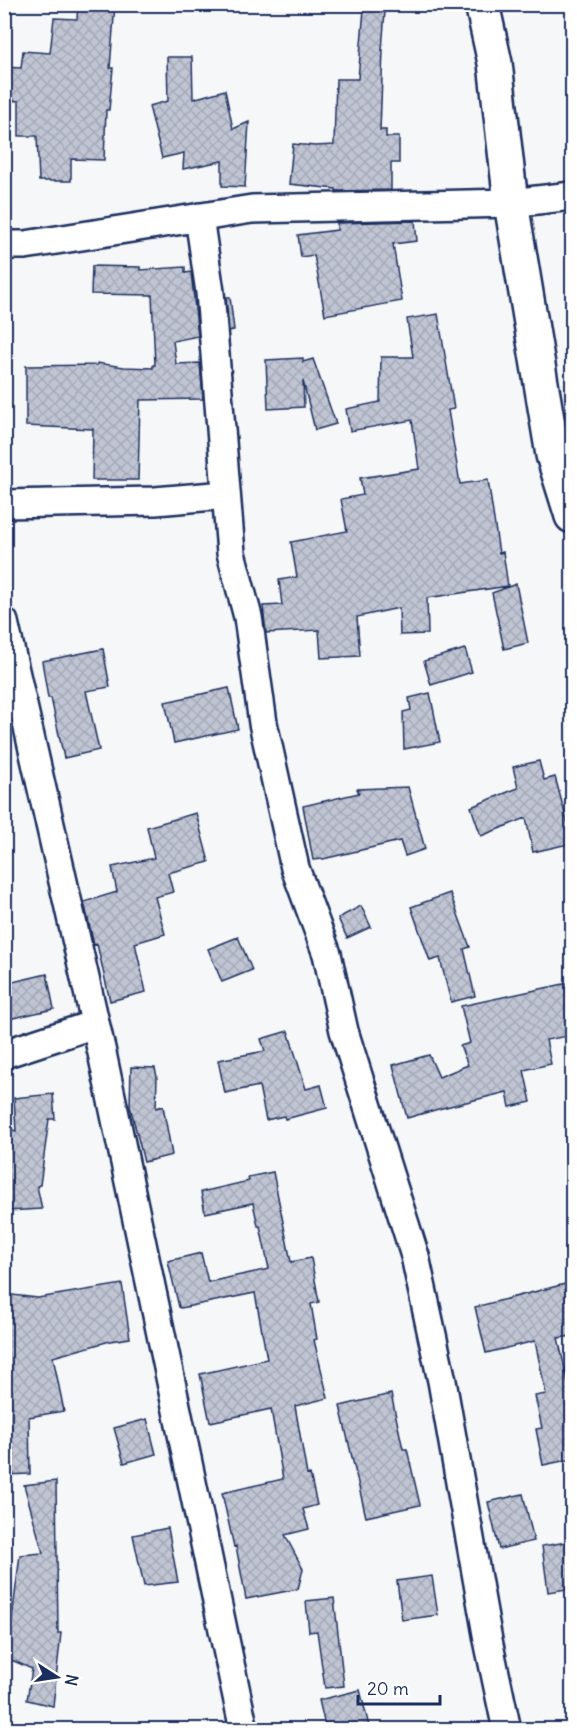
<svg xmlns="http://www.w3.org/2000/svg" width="577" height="1734" viewBox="0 0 577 1734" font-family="Delius,sans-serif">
	<defs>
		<pattern id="building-cross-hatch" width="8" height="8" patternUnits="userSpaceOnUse" patternTransform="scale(1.5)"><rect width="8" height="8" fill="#c0c4d3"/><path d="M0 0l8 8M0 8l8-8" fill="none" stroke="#a4a9b8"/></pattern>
	</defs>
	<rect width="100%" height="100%" fill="#f6f7f9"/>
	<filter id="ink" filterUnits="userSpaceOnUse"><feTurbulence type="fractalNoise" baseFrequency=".0167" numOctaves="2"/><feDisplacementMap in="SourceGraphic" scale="12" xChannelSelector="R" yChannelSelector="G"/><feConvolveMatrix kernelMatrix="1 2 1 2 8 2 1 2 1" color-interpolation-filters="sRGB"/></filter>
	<g filter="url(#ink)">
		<path fill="url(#building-cross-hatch)" stroke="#1b2f5e" stroke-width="1.5" d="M78 4H115L110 68H113L109 110H106L104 160 71 159V181H39L37 136H19V101L4 100V67L21 68 23 51 50 53 54 18 77 19Z
			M364 9 385 11 382 50H383L380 130H386V137H399V163H391V190L336 191V189L289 184 293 144 315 146 334 145 336 79H358Z
			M167 57H192L193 99 225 90 233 129 249 122 245 187 222 186V161L183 169 184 153 162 158 149 106 168 101Z
			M415 221 417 241 393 244 402 301 325 315 314 255 301 257 298 235 337 230V223Z
			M92 266 140 267V270L185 267V273L191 272 198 336 173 341 176 364 200 363 203 399 140 400 138 480H92L93 429 26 426V366L97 365V363L124 367 153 368V365H155L152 295 91 294Z
			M226 297H230L234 330 229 331Z
			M438 314 454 409 448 410 460 484 488 480 499 553 503 552 508 586 427 598 428 634 400 635 399 608 357 617 360 656 321 658 319 630 266 633 263 606 282 605 279 580 297 577 291 542 347 531 341 499 363 495 360 478 419 469 412 420 350 431 346 409 380 402 381 357H413L407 319Z
			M303 358V362L313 359 336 424 315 430 303 381 304 407 268 409 266 360Z
			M516 584 528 643 504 649 492 593Z
			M103 649 110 687 86 691 99 750 64 758 51 698H48L42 661Z
			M465 649 472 672 431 685 424 661Z
			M229 688 238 729 174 743 165 702Z
			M430 693 440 742 404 749 403 712 411 710 409 698Z
			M539 761 544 780 555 777 573 843 533 852 526 818 481 836 471 807 518 788 513 767Z
			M408 787 425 849 405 856 400 841 323 859 313 860 303 806 359 793 357 789Z
			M196 813 209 862 168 873 173 892 155 897 165 934 135 943 146 992 110 1001 97 944 94 945 84 902 117 892 112 867 154 858 147 827Z
			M450 893 470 947 464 949 475 996 451 1002 440 958 430 961 411 907Z
			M361 906 371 927 347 938 338 918Z
			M238 937 252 970 222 982 208 949Z
			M47 974 54 1009 4 1020V984Z
			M573 982V1035L546 1040 551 1064 524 1070 531 1102 510 1107 507 1092 442 1108 407 1118 393 1065 429 1055 439 1077 468 1065 460 1046 470 1043 461 1006Z
			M288 1031 306 1089 321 1085 327 1108 285 1119 284 1116 266 1120 259 1086 225 1093 218 1060 265 1051 261 1039Z
			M131 1067 155 1068 157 1077 156 1108 163 1106 172 1155 144 1162 130 1106Z
			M53 1094 55 1119H49L40 1185 37 1186 42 1209 7 1211 4 1190V1127L16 1131 14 1098Z
			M273 1172 291 1262 311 1258 319 1302 311 1304 317 1339 314 1340 328 1398 295 1406 307 1475 310 1474 317 1505 303 1509 309 1529 285 1535 303 1569 298 1589 246 1599 236 1546 234 1547 222 1493 283 1479 271 1409 210 1422 200 1374 267 1359 255 1293 181 1308 179 1307 168 1261 201 1253 208 1282 269 1269 260 1226H258L253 1203 205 1213 201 1192 249 1181 248 1177Z
			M573 1282V1336L558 1338 573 1404V1459L543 1465 536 1429 542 1428 535 1396 546 1394 535 1341 486 1353 475 1307Z
			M122 1284 130 1338 110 1341 53 1357 64 1411 29 1417 30 1474 4 1475V1294L38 1298Z
			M391 1394 403 1449H407L420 1505 366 1517 340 1406Z
			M147 1419 156 1454 124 1463 114 1428Z
			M56 1481 58 1633H61L53 1706 27 1700 32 1669 7 1658 20 1555 43 1553 24 1485Z
			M523 1494 534 1541 499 1549 488 1502Z
			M168 1528 178 1582 144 1586 133 1535Z
			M573 1541V1588L548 1592 542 1546Z
			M432 1576 438 1615 402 1620 397 1581Z
			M334 1598 344 1686 325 1688 317 1631 309 1632 306 1601Z
			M360 1690 370 1730H326L319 1700Z"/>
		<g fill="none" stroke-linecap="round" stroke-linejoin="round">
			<g stroke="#1b2f5e" stroke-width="32">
				<path id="minor" d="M199 217 210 292 231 553 248 617 263 723 295 868 327 954 344 1031 415 1256 442 1381 488 1640 507 1730
					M4 245H25L252 209 511 203 572 196
					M4 504 155 501 226 495
					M4 622 102 1053 244 1730
					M4 1054 95 1024"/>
			</g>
			<g stroke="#1b2f5e" stroke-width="38">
				<path id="secondary" d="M482 4 495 63 511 203 553 455 572 516"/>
			</g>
			<use href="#minor" stroke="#fff" stroke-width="27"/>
			<use href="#secondary" stroke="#fff" stroke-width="33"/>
		</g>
	</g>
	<rect width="577" height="1734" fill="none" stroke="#fff" stroke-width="24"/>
	<rect x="12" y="12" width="553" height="1710" fill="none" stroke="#1b2f5e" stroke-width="2" filter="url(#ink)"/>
	<g transform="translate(57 1677) rotate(102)" stroke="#ffffff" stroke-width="4.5" paint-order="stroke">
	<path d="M0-4.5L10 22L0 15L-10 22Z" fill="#1b2f5e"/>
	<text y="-9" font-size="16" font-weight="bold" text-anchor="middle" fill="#1b2f5e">N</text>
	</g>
	<path d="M358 1695v9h82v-9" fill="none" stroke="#1b2f5e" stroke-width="3"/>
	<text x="367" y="1695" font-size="18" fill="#1b2f5e" stroke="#ffffff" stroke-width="4.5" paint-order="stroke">20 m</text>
</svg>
